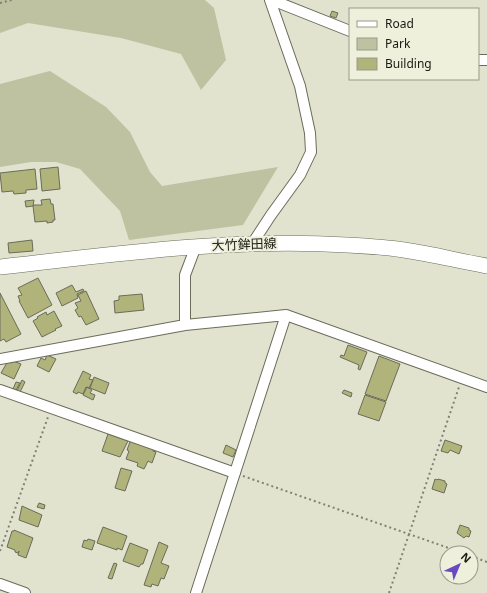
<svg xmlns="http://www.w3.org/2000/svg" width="487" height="593" viewBox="0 0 487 593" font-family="'Noto Sans','Noto Sans JP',sans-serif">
	<rect width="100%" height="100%" fill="#e1e3cf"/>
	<path fill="#bfc2a0" d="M0 0H205L214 8 226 60 201 90 181 54 121 38 28 23 0 33Z
		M50 71 106 107 130 132 150 172 162 186 278 167 243 225 129 240 120 211 80 169 56 162H31L0 167V84Z"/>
	<path fill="#b0b47a" stroke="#6a6c5a" d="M332 11 338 13 336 18 330 16Z
		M58 167 60 189 42 191 40 169Z
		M35 169 37 189 26 190V193L14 194 13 191 2 192 0 173Z
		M50 199 51 204H53L55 220H53V222L47 223V221L35 222 33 206 34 205H42L41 200Z
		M34 200 33 206 26 207 25 201Z
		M32 240 33 251 9 253 8 243Z
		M38 278 52 305 28 318 19 301H20L18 296 22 295 18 288Z
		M72 285 76 292 83 289 84 291 77 294 78 298 62 306 56 293Z
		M86 291 99 319 86 325 81 316 79 317 75 310 78 308 75 303 81 301 78 295Z
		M0 293 21 334 6 342 4 339 0 341Z
		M142 294 144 310 115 313 114 301 119 300V296Z
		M54 311 62 326 55 329 56 330 42 337 33 321 38 318 37 317 46 312 47 315Z
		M348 345 367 352 360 370 358 369 359 365 340 357 341 355 344 356Z
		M47 355 56 359 49 372 37 366 41 358 45 360Z
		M379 356 400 364 386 401 365 394Z
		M8 361 12 363 13 361 21 364 14 379 1 373Z
		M83 371 91 375 89 379 93 380 89 388 86 387 83 394 78 392 77 394 73 392Z
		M94 377 109 383 105 394 90 388Z
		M22 380 25 382 20 392 17 391Z
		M16 382 20 383 16 390 13 389Z
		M87 387 92 390 90 393 95 395 93 400 83 395Z
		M344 390 352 393 351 397 342 393Z
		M365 395 386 402 379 421 358 414Z
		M108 434 128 441 120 457 102 451Z
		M131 439 153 448V451L156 452 152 463 148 461 144 469 137 466 138 463 126 459 129 451 127 450Z
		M445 440 462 446 459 454 450 450 448 453 441 451Z
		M226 445 236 450 233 457 223 453Z
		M121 468 132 471 125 491 115 488Z
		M435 479 437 480 438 479 445 481V483L447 484 444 493 432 489Z
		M39 503 45 505 44 509 37 507Z
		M22 506 42 515 38 527 19 520Z
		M460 525 469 528V530L471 531 469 537 466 536 464 538 457 533Z
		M103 527 127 536 122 550 117 548V550L97 543Z
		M14 530 33 538 26 558 18 555 19 551 18 553 15 552V550L7 547 12 531H14Z
		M88 539 95 541 92 550 82 547 84 540 87 541Z
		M159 542 168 546 161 563 169 566 164 579 161 578 158 586 152 584 151 587 144 585Z
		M130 543 148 550 143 564H141L139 567 123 561Z
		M114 563 117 564 112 579 108 578Z"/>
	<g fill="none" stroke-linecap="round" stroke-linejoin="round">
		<g stroke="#6b6c5a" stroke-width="12">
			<path id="street" d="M272 0 350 31
				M478 60H487
				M252 244 271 215 300 175 311 152 310 133 300 86 270 0
				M185 325V275L196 246
				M0 359 185 325 286 315 487 387
				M0 390 235 473
				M0 584 25 593
				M196 593 286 315"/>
		</g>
		<g stroke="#6b6c5a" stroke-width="16">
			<path id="secondary" d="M0 267C115 254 230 238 347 245 366 246 385 247 404 250 432 254 459 261 487 266"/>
		</g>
		<path stroke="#808273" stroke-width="2" stroke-dasharray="2 3" stroke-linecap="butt" d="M0 3 12 0
			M243 476 463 553
			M0 551 48 417
			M471 556 487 562
			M389 593 459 387"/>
		<use href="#street" stroke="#fff" stroke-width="10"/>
		<use href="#secondary" stroke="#fff" stroke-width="15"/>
	</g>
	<g text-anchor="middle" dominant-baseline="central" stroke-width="4" stroke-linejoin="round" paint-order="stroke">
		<g font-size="13" fill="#191a12" stroke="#eef0dc">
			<text transform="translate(244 244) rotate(-2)">大竹鉾田線</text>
		</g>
	</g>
	<rect x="349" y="8" width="130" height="72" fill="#eef0dc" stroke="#999a8b"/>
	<rect x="357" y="21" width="20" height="6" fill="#ffffff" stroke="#999a8b"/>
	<text x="385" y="28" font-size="12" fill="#191a12">Road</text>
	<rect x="357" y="38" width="20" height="12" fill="#bfc2a0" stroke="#999a8b"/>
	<text x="385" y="48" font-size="12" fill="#191a12">Park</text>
	<rect x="357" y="58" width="20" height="12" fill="#b0b47a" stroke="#999a8b"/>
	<text x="385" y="68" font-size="12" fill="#191a12">Building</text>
	<g transform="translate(459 565) rotate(44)"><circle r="19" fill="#eef0dc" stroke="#999a8b"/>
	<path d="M0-3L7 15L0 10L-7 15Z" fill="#6a48c1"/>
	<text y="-6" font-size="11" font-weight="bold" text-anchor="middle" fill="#191a12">N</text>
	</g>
</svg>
